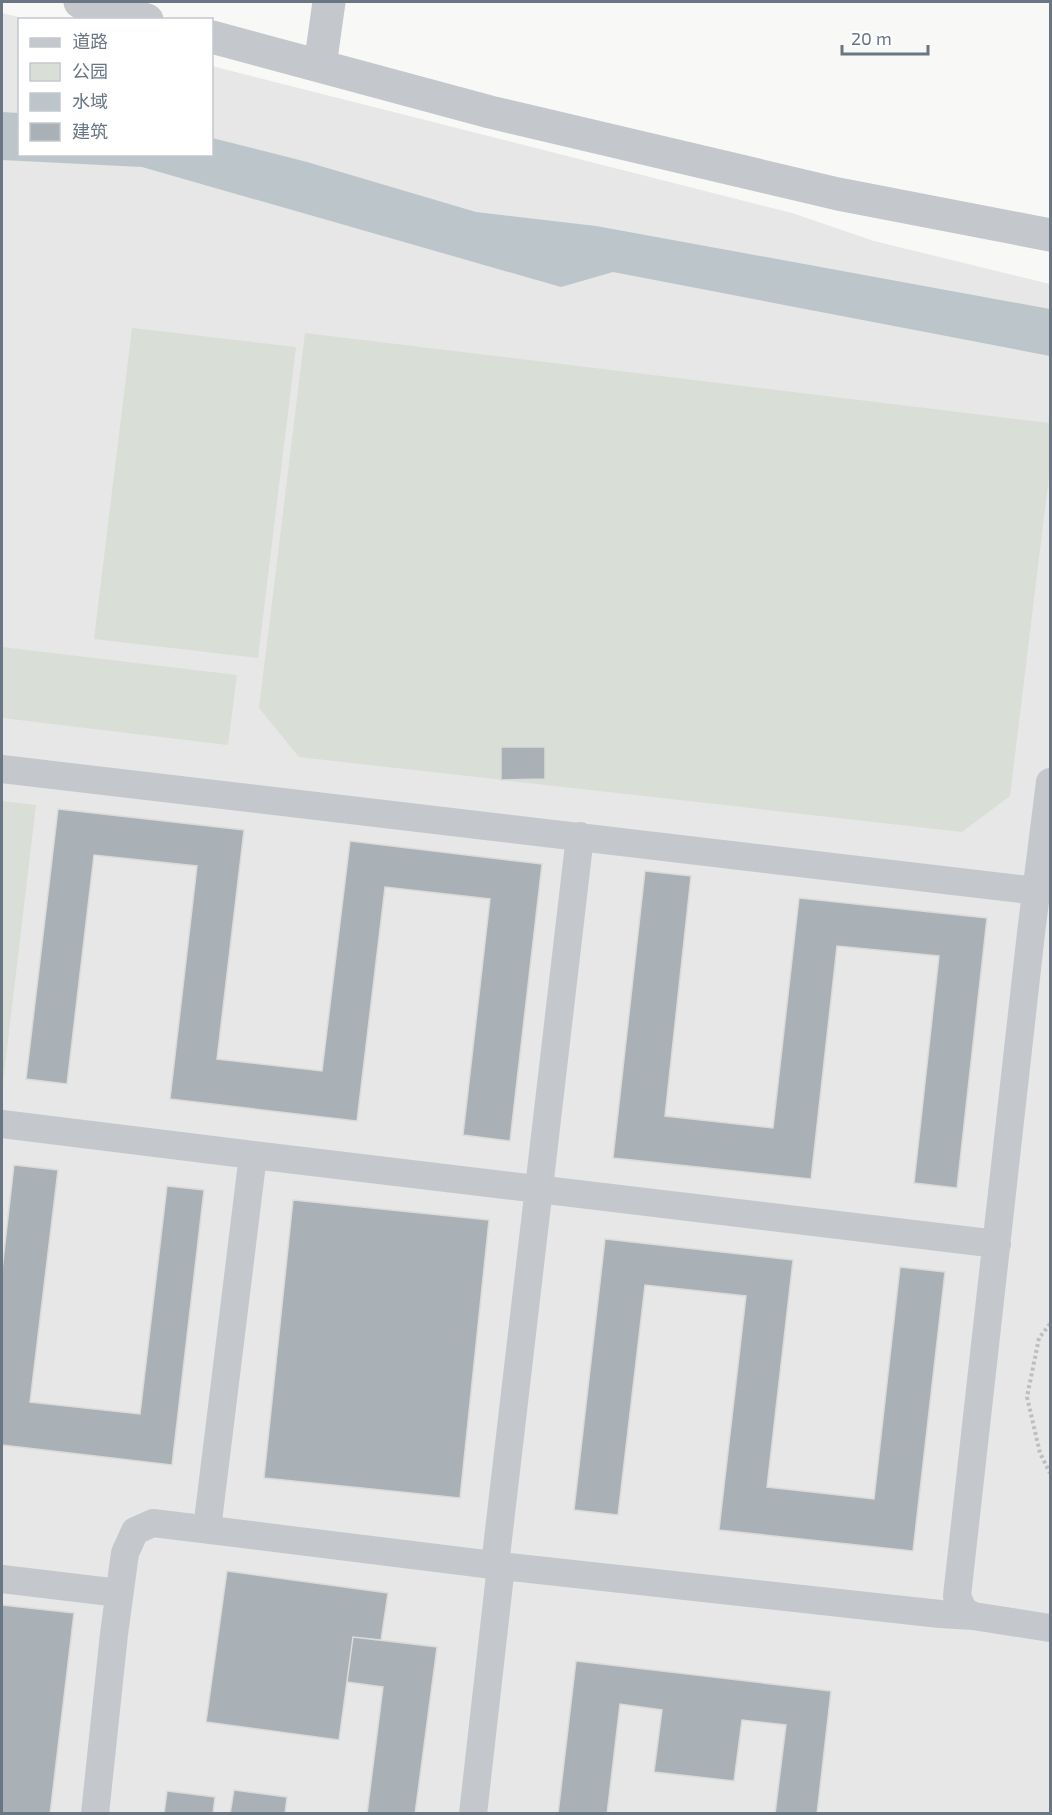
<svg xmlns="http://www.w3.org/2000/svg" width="1052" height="1815" viewBox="0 0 1052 1815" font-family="'Exo 2','Noto Sans SC',sans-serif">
	<rect width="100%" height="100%" fill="#f8f8f6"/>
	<path fill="#e6e7e6" d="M2 13 27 19 20 20V154H212V66L792 213 874 241 1050 284V1813H2Z"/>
	<path fill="#d9dfd7" d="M132 328 296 347 258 658 94 639Z
		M305 333 1050 423V468L1010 796 962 832 299 757 259 708Z
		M2 647 237 675 228 745 2 718Z
		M2 801 36 805 2 1091Z"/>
	<path fill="#bcc5ca" d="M2 112 19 113 20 154H212V138L307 162 476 212 596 226 1050 309V356L613 272 561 287 142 167 2 160Z"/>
	<path fill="#a9b0b6" stroke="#dadad8" stroke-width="1.5" d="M501 747H545V779L501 780Z
		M58 809 244 830 217 1059 322 1071 350 841 542 864 510 1141 463 1135 490 899 385 887 357 1121 170 1099 197 866 94 855 67 1084 26 1079Z
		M645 871 691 876 665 1116 773 1128 799 898 987 918 957 1188 914 1183 939 956 837 946 811 1179 613 1158Z
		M14 1165 58 1170 30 1402 140 1414 167 1186 204 1190 172 1465 2 1445V1270Z
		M293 1200 489 1220 460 1498 264 1478Z
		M605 1239 793 1260 767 1487 874 1499 900 1267 945 1272 913 1551 719 1530 746 1296 645 1285 618 1515 574 1510Z
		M227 1571 388 1593 381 1640 353 1637 339 1740 206 1722Z
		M2 1605 74 1613 50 1814H2Z
		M353 1637 437 1647 415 1814H367L383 1687 347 1682Z
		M576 1661 831 1691 817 1814H775L786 1725 742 1720 734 1781 654 1772 662 1710 620 1704 607 1814H558Z
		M234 1790 287 1797 285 1814H230Z
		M167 1791 215 1797 213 1814H164Z"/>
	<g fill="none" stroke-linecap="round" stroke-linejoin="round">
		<path stroke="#bcbec1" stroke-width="4" stroke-dasharray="3 3" stroke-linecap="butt" d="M1050 1324 1039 1338 1027 1397 1040 1453 1050 1473"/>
		<path stroke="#c4c7cb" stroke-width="28" d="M2 769 1037 891
			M1050 782 1031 933 957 1596 963 1610 973 1616 1050 1628
			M2 1124 253 1155 207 1529
			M253 1155 997 1244
			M495 1565 580 836
			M2 1579 119 1593
			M95 1814 114 1634 125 1553 135 1531 153 1523 501 1566 940 1614 973 1616
			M473 1814 501 1566"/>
		<path stroke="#c4c7cb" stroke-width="33" d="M80 2 147 20
			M212 37 490 112 838 194 1050 235
			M320 66 329 2"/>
	</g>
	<rect width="1052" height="1815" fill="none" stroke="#697684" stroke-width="6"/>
	<rect x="18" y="18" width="195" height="138" fill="#ffffff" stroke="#c3c8ce" stroke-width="1.5"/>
	<rect x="30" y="38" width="30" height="9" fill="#c4c7cb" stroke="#c3c8ce" stroke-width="1.5"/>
	<text x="72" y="48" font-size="18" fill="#697684">道路</text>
	<rect x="30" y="63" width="30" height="18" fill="#d9dfd7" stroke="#c3c8ce" stroke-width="1.5"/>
	<text x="72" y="78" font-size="18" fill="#697684">公园</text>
	<rect x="30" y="93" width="30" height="18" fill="#bcc5ca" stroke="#c3c8ce" stroke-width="1.5"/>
	<text x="72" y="108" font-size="18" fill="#697684">水域</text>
	<rect x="30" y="123" width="30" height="18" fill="#a9b0b6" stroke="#c3c8ce" stroke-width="1.5"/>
	<text x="72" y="138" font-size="18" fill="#697684">建筑</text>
	<path d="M842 45v9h86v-9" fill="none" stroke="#697684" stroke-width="3"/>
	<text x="851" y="45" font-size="18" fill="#697684" stroke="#ffffff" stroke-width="4.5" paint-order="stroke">20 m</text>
</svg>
